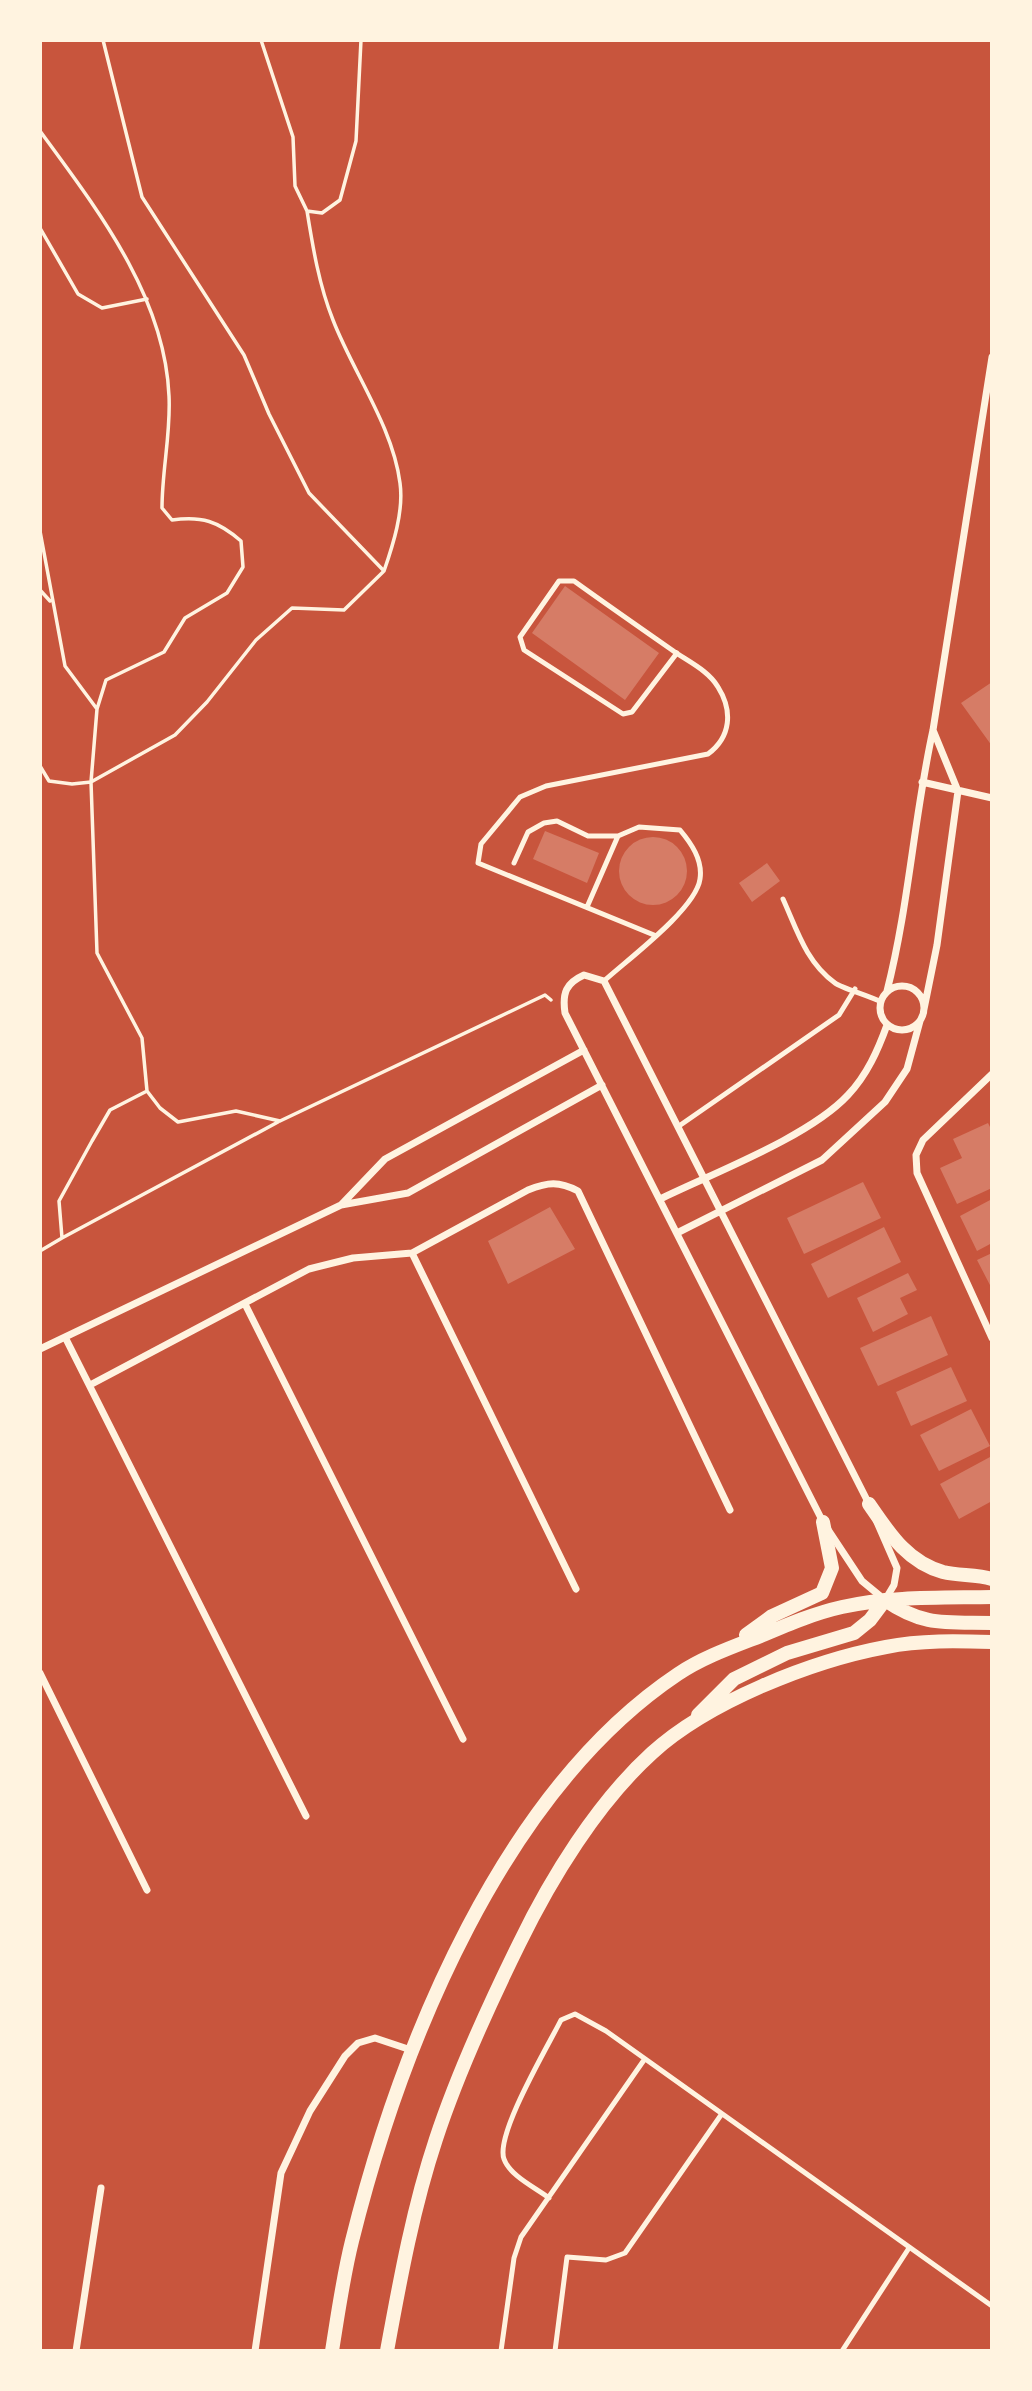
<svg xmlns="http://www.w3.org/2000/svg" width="1032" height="2391" viewBox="0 0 1032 2391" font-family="Ubuntu,sans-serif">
	<rect width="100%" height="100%" fill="#c8553d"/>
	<path fill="#d67c66" d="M565 586 659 653 625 700 532 633Z
		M992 682V746L961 703Z
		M545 831 599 853 587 883 533 859Z
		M619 871a34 34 0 1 1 68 0a34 34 0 1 1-68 0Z
		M767 863 780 881 752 902 739 883Z
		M988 1123 992 1131V1188L957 1204 940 1168 962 1158 953 1139Z
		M863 1182 881 1218 804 1254 787 1218Z
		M992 1199V1243L977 1251 960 1216Z
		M550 1207 575 1249 508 1284 488 1241Z
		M884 1227 901 1262 828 1298 811 1264Z
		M992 1253V1289L977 1260Z
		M908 1273 917 1290 900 1298 908 1314 873 1332 857 1298Z
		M931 1316 948 1355 878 1386 860 1348Z
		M951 1367 967 1401 911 1426 896 1392Z
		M971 1409 990 1446 939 1471 920 1435Z
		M990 1457 992 1501 959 1519 940 1484Z"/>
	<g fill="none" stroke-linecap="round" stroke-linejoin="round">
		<path stroke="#fff3e0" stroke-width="3.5" d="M261 40 293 137 295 186 307 211 322 213 340 200 356 141 361 40
			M40 131C97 209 165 296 169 396 171 433 162 470 162 508L172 520C202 516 218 521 241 541L243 567 227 593 185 618 164 652 106 680 97 709 91 782 97 953 142 1038 147 1091 160 1108 178 1122 236 1111 280 1121 545 995 551 1000
			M307 211C313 248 319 285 333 320 353 372 393 427 400 483 404 511 393 545 384 571
			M40 228 78 294 102 308 147 299
			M40 531 65 666 97 709
			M40 590 50 601
			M40 766 49 781 72 784 91 782 175 735 207 702 256 640 292 608 344 610 384 571 309 493 269 414 244 355 142 197 103 40
			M62 1238 278 1122
			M40 1251 62 1238 59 1201 92 1141 110 1110 147 1091"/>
		<path stroke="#fff3e0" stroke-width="5" d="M514 863 528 832 544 823 557 821 588 836H618L639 827 680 830C691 843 703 860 700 879 696 909 627 960 604 981
			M783 899C797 930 806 962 835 983 841 988 870 996 881 1002
			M587 907 618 836
			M654 935 478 863 481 844 520 797 546 786 708 754C731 737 733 711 718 687 708 670 687 661 672 650 639 627 606 604 574 581H559L520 637 524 650 623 714 632 712 677 653
			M679 1126 839 1015 855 989
			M549 2198C536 2188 510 2176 504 2159 495 2135 548 2046 561 2020L575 2014 606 2031 992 2306
			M501 2351 514 2258 521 2237 644 2060
			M555 2351 567 2257 606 2260 625 2253 721 2115
			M842 2351 909 2248"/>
		<path stroke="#fff3e0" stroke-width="7" d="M922 782 992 798
			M584 975 604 981 869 1504 897 1568 894 1585 885 1600 862 1581 823 1522 565 1013C562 993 566 983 584 975Z
			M880 1008a22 22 0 1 1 44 0a22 22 0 1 1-44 0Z
			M887 991C909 905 914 816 933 730L992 357
			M924 1009 937 945 958 791 933 730
			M584 1050 385 1159 341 1205 408 1193 602 1085
			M992 1074 923 1140 916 1155 917 1173 992 1338
			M660 1199C713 1173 809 1137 848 1095 867 1075 878 1050 887 1025
			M677 1233 822 1160 885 1102 907 1069 920 1021
			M412 1253 576 1589
			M245 1304 463 1739
			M66 1339 306 1816
			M40 1349 341 1205
			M90 1385 309 1269 353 1258 412 1253 528 1190C548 1182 559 1181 578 1191L730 1510
			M40 1673 147 1890
			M76 2351 101 2188
			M255 2351 281 2173 310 2111 345 2056 358 2043 375 2038 414 2051"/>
		<path stroke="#fff3e0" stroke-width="14" d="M869 1504C889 1533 907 1562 943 1572 959 1576 976 1574 992 1579
			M885 1600C924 1627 946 1622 992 1623
			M746 1635 772 1616 822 1593 832 1568 823 1522
			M698 1715 734 1679 787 1653 854 1633 870 1620 885 1600
			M332 2351C338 2314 343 2277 352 2241 401 2044 503 1791 678 1674 703 1657 735 1646 763 1635 789 1624 815 1613 842 1607 891 1596 942 1598 992 1597
			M387 2351C400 2280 413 2208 436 2139 458 2072 488 2007 519 1944 551 1878 597 1803 652 1753 708 1702 811 1661 886 1647 921 1640 957 1641 992 1642"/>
	</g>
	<rect width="1032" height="2391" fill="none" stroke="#fff3e0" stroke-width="84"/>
</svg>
